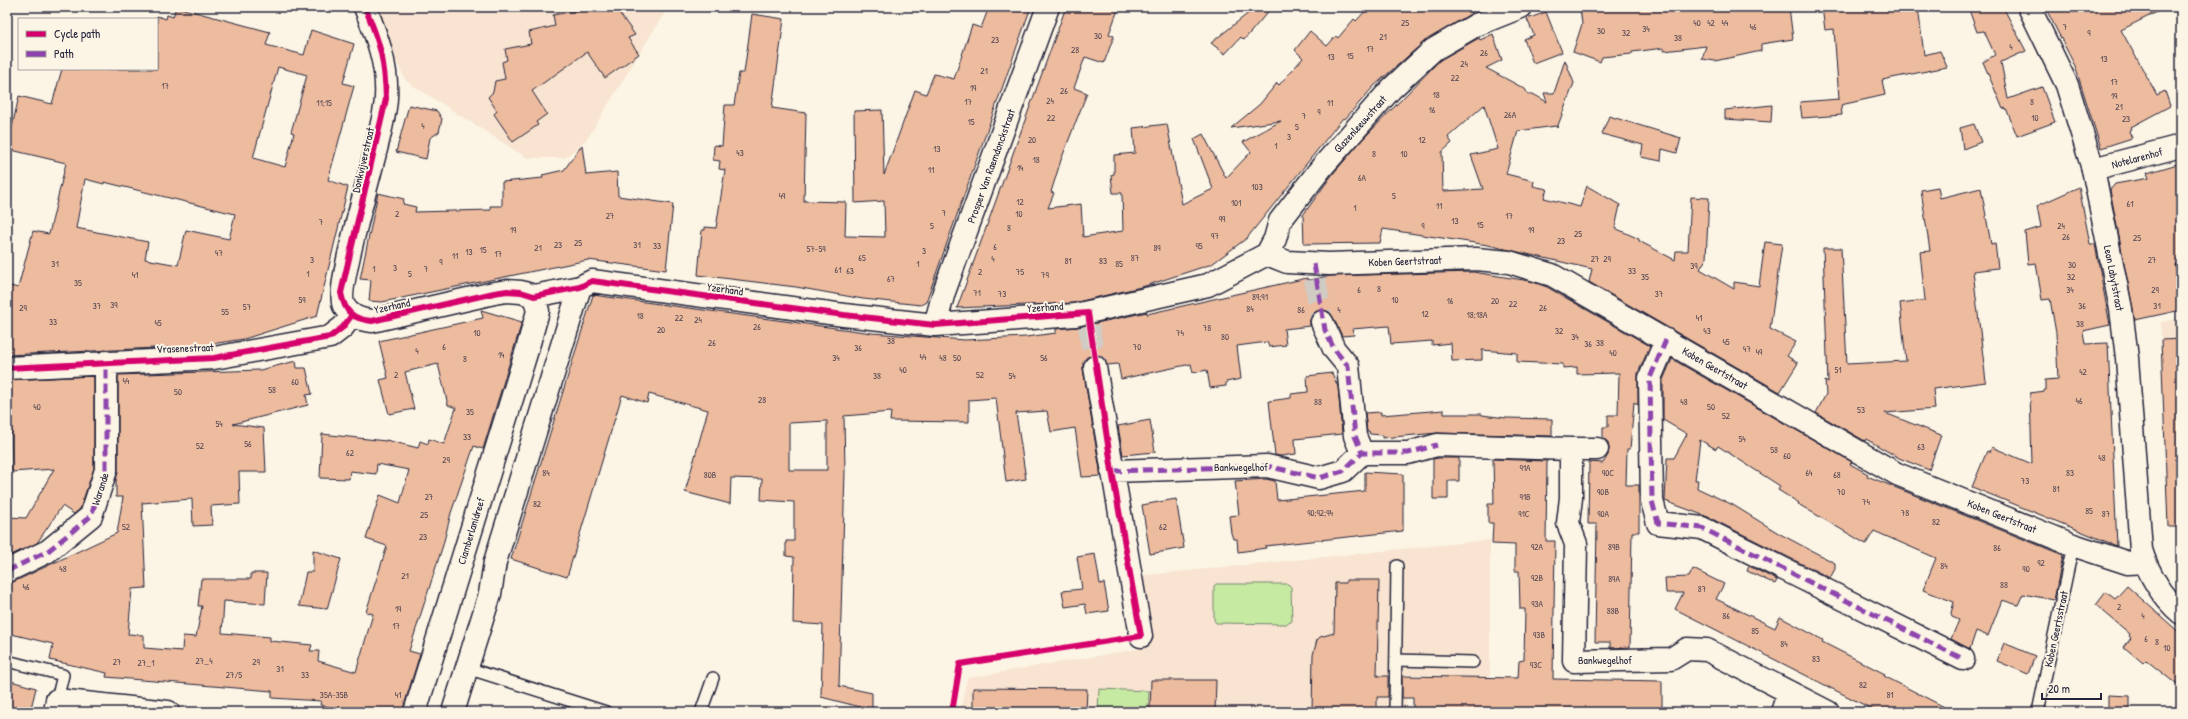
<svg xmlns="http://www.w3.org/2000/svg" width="2188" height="719" viewBox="0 0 2188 719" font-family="'Patrick Hand',sans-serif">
	<rect width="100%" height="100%" fill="#fcf5e5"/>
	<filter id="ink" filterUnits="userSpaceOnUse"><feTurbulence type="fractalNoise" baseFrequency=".025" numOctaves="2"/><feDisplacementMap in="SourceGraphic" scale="8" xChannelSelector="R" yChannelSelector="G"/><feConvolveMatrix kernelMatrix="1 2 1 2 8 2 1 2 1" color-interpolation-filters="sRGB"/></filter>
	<g filter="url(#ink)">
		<path fill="#f8e4d0" d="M371 7H668L587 139 565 158H527L406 81Z
			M2181 318V409L2163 410 2161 322Z
			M1490 540V678L1407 675 1406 712H960L967 678 1150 647 1138 576Z"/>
		<path fill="#c7eaa3" stroke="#74866f" d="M1216 584H1288L1291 587 1292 621 1287 624 1216 623 1214 620V586Z
			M1099 689 1149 691 1148 712H1098Z"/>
		<path fill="#edbb9e" stroke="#22223b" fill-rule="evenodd" d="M176 7 270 32 266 45 304 55 311 30 354 44 343 83 354 86 328 180 348 187 317 316 244 339 198 346 7 355V285L18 288 33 231 49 234 66 163 7 149 19 96 52 104 62 69H157V16L166 19 167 15 173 17ZM278 67 307 75 291 132 294 133 285 167 253 158ZM85 179 104 184V182L235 214 229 239 186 230 178 265 145 259 148 242 76 228Z
			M579 7H615L635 35 628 38 639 54 605 78 587 52 532 91 547 114 536 122 538 125 513 142 494 114 497 111 488 97 493 92 495 81 505 79 502 62 507 60 505 49 531 44 529 32 555 26 553 15 580 10Z
			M989 7H1031L926 302 921 305 863 299 796 287 698 275 702 230H705V227L716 228 725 170 719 169 720 161 713 160 714 145 722 146 725 105H734L739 73H744L752 14 784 19 772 108 806 113 804 201 846 202 845 236 885 237 884 201 855 203 854 111 882 110 884 175 915 90 926 94 934 74 954 79 972 25 981 28Z
			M1066 7H1119L1109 34 1114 36 1104 63 1085 57 1074 88 1087 93 1061 160 1051 192 1054 193 1048 208 1081 204 1083 237 1123 231 1122 193H1113L1111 175 1114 174V155L1135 153 1133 128 1167 124 1182 204 1213 189 1194 139 1203 134 1226 178 1251 152 1243 142 1281 121 1231 128 1260 104 1277 83 1279 85 1303 58 1295 50 1310 31 1327 46 1336 36 1338 38 1354 19 1356 21 1369 7H1470L1472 13 1425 41 1374 86 1345 119 1343 118 1247 238 1212 264 1145 286 1073 303 957 308Z
			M1256 7H1272L1244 40 1241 37 1225 54 1211 43Z
			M1580 7H1789L1793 39 1761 44V51L1715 61 1702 59 1706 46 1664 51V48L1632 52V54L1602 57 1600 62 1573 52 1582 24Z
			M1822 7H1918L1924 55 1940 51 1947 67 1882 80 1885 95 1841 105 1842 115 1802 118 1800 102 1839 99 1834 29 1825 30Z
			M1968 7H2003L2026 51 2001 62 2008 99 2042 87 2055 122 2017 136 2006 108 2003 109 1983 62 1995 55 1984 31 1977 32Z
			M2045 7H2167L2121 30 2157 95 2165 91 2170 106 2131 127 2132 129 2129 131 2132 138 2101 148 2075 66Z
			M1546 12 1562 52 1533 63 1524 39 1534 35 1527 19Z
			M1493 34 1502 60 1486 68 1525 89 1528 94H1533L1547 102 1544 93H1554L1565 60 1574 83 1557 128 1556 126 1518 131 1506 174 1534 181 1533 186 1547 189 1544 198 1580 207 1587 186 1620 205 1615 228 1639 239V241L1675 260 1676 251H1688L1691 197 1709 198 1706 259 1700 269 1734 289V282L1759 286 1765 242 1782 244 1770 329 1796 342 1787 356 1798 363 1780 392 1589 282 1592 269 1488 245 1383 229 1380 243 1304 244 1303 215 1332 175 1362 140 1440 60 1479 38 1480 40ZM1484 105 1498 149 1471 155 1483 189 1443 191 1442 152 1452 143 1448 137Z
			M409 105 437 111 442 119 439 132 430 138 426 159 396 152Z
			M1772 105 1771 122 1725 119V110Z
			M1609 116 1681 138 1677 153 1662 149 1661 161 1641 157 1643 145 1602 134Z
			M1974 124 1981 142 1963 149 1960 128Z
			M582 145 586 175 617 172 618 196 673 204 666 270 588 260 382 302 369 301 371 280 360 279 378 193 404 199 403 204 416 207 415 212 491 210 490 206H502V182L543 178 542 175 564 170Z
			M2181 163V263L2175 264 2181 293V310L2135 320 2110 190 2115 184 2149 178 2147 173Z
			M1938 187 1940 198 1981 188 1991 244 1995 243 1998 268 1973 271 1986 382 1933 389 1935 409 1885 413 1941 435 1929 470 1899 458 1866 439 1865 441 1816 413 1826 394 1825 381 1828 383 1823 248H1841L1847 364 1906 361 1900 303 1925 300 1920 252 1930 251 1921 190Z
			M2079 187 2090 244H2095L2110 325 2083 331 2085 344 2108 343 2117 546 1972 487 1987 451 1990 452 1992 447 2032 464 2030 393 2045 391V380L2058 379 2056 333 2050 299 2042 300 2036 263 2028 264 2025 232 2041 227 2037 206Z
			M1473 272 1530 281 1547 287 1650 346 1638 373V405L1634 402 1630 449H1627L1626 485H1639V532H1632L1630 647 1610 648V642H1595L1597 524H1588L1589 462 1603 463 1608 455 1609 449 1608 442 1603 438V427H1608V415H1618L1619 373 1577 374V367L1563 368V364L1517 362V353L1482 350V360L1452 361 1451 343 1432 345V341L1391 344 1389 326 1352 329 1354 335 1342 336 1333 317 1329 312 1323 310 1312 314 1310 320V326L1284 329 1286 345 1269 347 1267 342 1237 346 1241 379 1226 382V386L1210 388 1207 370 1193 373 1191 364 1121 379 1118 364 1107 365 1104 359 1099 355 1087 357 1083 362V369L1101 476 1082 477 1075 428 1051 432 1047 411 1016 413 1026 479 1006 482 996 398 969 400V422L890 421 891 412 844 416 845 471 839 686 872 693V710L821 697 823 625 793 623 794 557 786 556V541H794V502L761 500 762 479 731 478 730 504 685 492 708 410 649 394 647 403 622 395 567 577 511 559 593 295 872 333 965 340 1026 337 1056 333V329L1078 327 1147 312V314L1307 278 1308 280 1330 276ZM827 421V470H789V423Z
			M481 310 522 322 483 449 474 446 451 513 443 545 409 651 420 654 402 712H351L320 705 321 701 272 698V691L106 677 107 673 50 660 53 644 7 633V585L117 533 123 497H116V481L118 470V375L260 370 296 361 297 368H306L312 394 306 395 308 405 233 424 264 428 266 472H239L240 504 211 506 212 525 193 526 192 499 142 503 146 588 132 589 128 634 144 635V648L182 651 183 636 196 637 202 606H198L201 579H251V573H267L265 604 224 601 222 633 270 637V641L312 645 310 651H319L318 661 356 672 373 614 366 612 387 546 366 539 380 495 400 503 409 470 377 464 376 474 350 471 349 479 320 478 322 434 386 441V440L418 448 420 441 428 444 429 439 444 444 456 408 448 405 438 364 405 372 414 409 389 414 380 380 388 378 379 341 483 318Z
			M2181 339V527H2168L2161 340Z
			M1672 359 1852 462 1850 464 1868 474 1867 476 2063 555 2054 600 2023 594 2018 605 2002 600 1988 636 1976 631 1970 649 1951 639 1959 620 1952 617 1951 613 1954 602 1923 590 1936 558 1874 531 1866 544 1798 504 1799 503 1778 490 1780 486 1718 446 1716 449 1700 440 1695 480H1698L1697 488 1733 505 1780 534 1835 563V569L1830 578 1708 517 1665 501 1667 458H1674L1687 434 1663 420V380Z
			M1332 373 1338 387 1342 434 1295 439 1296 454 1281 456 1275 455 1269 401 1291 398V394L1308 392 1307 376Z
			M94 376V468L80 509 74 514 62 506 37 543 7 557V517L26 518 54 469 12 472 11 423H7V380Z
			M1444 410V414H1482V415L1506 418 1552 419V436L1437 433 1382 438V435L1370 434 1369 431 1367 432 1365 413 1381 412V415Z
			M1150 420 1155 452 1123 455 1118 426Z
			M1439 458H1459V481H1448V499H1433V459Z
			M1493 459 1547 461 1546 541H1555L1553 679 1662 681V712H1413V698H1402V676L1518 678 1519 661 1524 660 1525 609H1520L1519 571H1515V545L1492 544 1493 523H1488V504H1494Z
			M1365 472 1403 474V531L1265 546 1266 548 1238 552 1237 539H1233L1231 533 1229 516 1239 515 1235 481 1266 479 1275 481 1277 500 1365 491Z
			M1176 499 1184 548 1150 554 1142 505Z
			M313 550 341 559 327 609 299 606 306 572H313Z
			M1095 554 1100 584 1104 583 1109 611 1087 614 1085 604 1065 607 1062 591 1082 589 1077 557Z
			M1749 566 1777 580 1775 584 1747 571Z
			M1693 569 1724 584 1716 599 1775 628 1780 617 1823 640 1822 642 1885 674 1884 676 1954 712H1878L1675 609 1683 593H1666L1665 578 1689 577Z
			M1346 580H1379L1377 676H1388V697H1377V712H1312L1313 655 1317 640 1320 637 1334 633 1335 583H1346Z
			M2127 586 2181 634V688L2146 660 2143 663 2124 647 2131 638 2129 636 2130 634 2096 605 2106 592 2115 599Z
			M2004 643 2035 656 2028 674 1997 661Z
			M7 680 36 688 30 712H7Z
			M1151 680H1216L1215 712H1150Z
			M973 688 1087 689 1086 712H973Z
			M2108 695 2130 696V712H2108Z"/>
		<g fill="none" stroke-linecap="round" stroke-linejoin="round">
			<path stroke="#d0cbc3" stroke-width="22" stroke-dasharray="22 11" stroke-linecap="butt" d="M1315 279 1322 322
				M1089 326 1095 367"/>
			<g stroke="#22223b" stroke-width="14">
				<path id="lane" d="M1396 660 1473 662
					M7 661 63 675 57 700
					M467 668 606 712
					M701 712 713 678
					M1395 712 1397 566
					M2038 712 2073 545"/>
			</g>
			<g stroke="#22223b" stroke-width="25">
				<path id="street" d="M365 7C377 37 388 65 386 98 385 135 333 286 344 306 350 317 361 320 372 321L494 293 507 291 521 292 534 296 580 287 592 281 844 315 935 325 1075 315 1208 285 1267 254 1275 239 1280 221 1322 167 1391 89 1433 50 1476 25 1521 7
					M2093 169 2181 146
					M1267 254 1287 262 1329 264 1476 259 1509 262 1552 275 1897 474 2073 545 2128 563 2145 562
					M1322 322 1334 349 1348 366 1355 436 1362 453
					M935 325 944 292 1048 7
					M1666 340 1650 378 1652 501 1658 523 1702 528 1963 659
					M1095 367 1141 636
					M7 368 214 358 330 337 343 327 352 315
					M1597 449H1571V498L1568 523 1576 544 1574 661 1671 659 1687 649 1707 650 1828 712
					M1112 471 1267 466 1319 478 1343 471 1362 453H1408L1437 445 1571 449
					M7 571 48 551 91 516 106 470V362
					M55 712 57 700 168 712
					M415 712 527 350 538 311 534 296
					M453 712 490 594 495 562 580 287
					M1782 712 1789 692"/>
			</g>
			<g stroke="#22223b" stroke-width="25">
				<path id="secondary" d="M2029 7 2067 85 2093 169 2121 309 2127 358 2141 550C2148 573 2162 597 2181 613"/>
			</g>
			<use href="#lane" stroke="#fcf5e5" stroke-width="11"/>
			<use href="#street" stroke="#fcf5e5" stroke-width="22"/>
			<use href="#secondary" stroke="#fcf5e5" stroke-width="22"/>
			<path stroke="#8e44ad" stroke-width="5" stroke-dasharray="10 5" stroke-linecap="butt" d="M1314 264 1325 330 1334 349 1348 366 1355 436 1362 453
				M1666 340 1650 378 1652 501 1658 523 1702 528 1963 659
				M1112 471 1267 466 1319 478 1343 471 1362 453H1408L1437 445
				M7 571 48 551 91 516 106 470V362"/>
			<g stroke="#fcf5e5" stroke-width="8">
				<path id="cycleway" d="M365 7C380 43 385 60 386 99L341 293C345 312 352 319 372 321L494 293 507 291 521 292 534 296 580 287 592 281 844 315 935 325 1088 313 1112 471 1141 636 960 664 952 712
					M7 368 214 358 330 337 343 327 352 315"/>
			</g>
			<use href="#cycleway" stroke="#d6006c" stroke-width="6"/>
		</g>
	</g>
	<g text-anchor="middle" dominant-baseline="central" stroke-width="4" stroke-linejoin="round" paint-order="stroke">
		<g font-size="9" fill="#554854">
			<text x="1405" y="23">25</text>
			<text x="1697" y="23">40</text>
			<text x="1711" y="23">42</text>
			<text x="1725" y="23">44</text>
			<text x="1753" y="27">46</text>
			<text x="2065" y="27">7</text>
			<text x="1646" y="29">34</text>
			<text x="1601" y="31">30</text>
			<text x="1626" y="33">32</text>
			<text x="2089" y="33">9</text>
			<text x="1098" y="36">30</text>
			<text x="1383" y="37">21</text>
			<text x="1678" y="38">38</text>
			<text x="995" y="40">23</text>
			<text x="2011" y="47">4</text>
			<text x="1370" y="49">17</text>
			<text x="1075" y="50">28</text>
			<text x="1484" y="53">26</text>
			<text x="1350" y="56">15</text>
			<text x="1331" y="57">13</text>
			<text x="2104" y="59">13</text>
			<text x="1464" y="64">24</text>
			<text x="984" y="71">21</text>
			<text x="1455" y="78">22</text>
			<text x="2114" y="82">17</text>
			<text x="165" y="86">17</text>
			<text x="973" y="88">19</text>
			<text x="1064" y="91">26</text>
			<text x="1436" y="95">18</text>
			<text x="2114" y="96">19</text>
			<text x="1050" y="101">24</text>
			<text x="968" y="102">17</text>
			<text x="2032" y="102">8</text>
			<text x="324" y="103">11;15</text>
			<text x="1330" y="103">11</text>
			<text x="2119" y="107">21</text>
			<text x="1432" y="110">16</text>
			<text x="1319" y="112">9</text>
			<text x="1510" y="115">26A</text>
			<text x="1304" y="116">7</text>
			<text x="1051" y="118">22</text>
			<text x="2035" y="118">10</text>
			<text x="2126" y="119">23</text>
			<text x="971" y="122">15</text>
			<text x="423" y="126">4</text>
			<text x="1297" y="127">5</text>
			<text x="1289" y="137">3</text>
			<text x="1032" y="140">20</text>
			<text x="1422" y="140">12</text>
			<text x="1276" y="146">1</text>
			<text x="937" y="149">13</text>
			<text x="740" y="153">43</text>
			<text x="1374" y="154">8</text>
			<text x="1404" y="154">10</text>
			<text x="1036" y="160">18</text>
			<text x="1020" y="168">14</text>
			<text x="931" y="170">11</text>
			<text x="1362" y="178">6A</text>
			<text x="1257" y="187">103</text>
			<text x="782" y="196">49</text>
			<text x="1394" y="196">5</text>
			<text x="1020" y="202">12</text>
			<text x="1236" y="203">101</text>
			<text x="2130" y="204">61</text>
			<text x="1439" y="206">11</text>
			<text x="1355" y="208">1</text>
			<text x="944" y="213">7</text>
			<text x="397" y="214">2</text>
			<text x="1019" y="214">10</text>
			<text x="610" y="216">27</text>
			<text x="1509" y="216">17</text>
			<text x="1222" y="219">99</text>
			<text x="1455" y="221">13</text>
			<text x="321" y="222">7</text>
			<text x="1480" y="225">15</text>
			<text x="932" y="226">5</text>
			<text x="1423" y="226">9</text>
			<text x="2061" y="226">24</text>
			<text x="1009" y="228">8</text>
			<text x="513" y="230">19</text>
			<text x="1531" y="230">19</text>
			<text x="1578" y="234">25</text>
			<text x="1215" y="236">97</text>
			<text x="2066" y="237">26</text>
			<text x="2137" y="238">25</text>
			<text x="1561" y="241">23</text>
			<text x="578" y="243">25</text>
			<text x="558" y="245">23</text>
			<text x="637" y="245">31</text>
			<text x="657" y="246">33</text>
			<text x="1199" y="246">95</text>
			<text x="995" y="247">6</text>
			<text x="538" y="248">21</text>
			<text x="1157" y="248">89</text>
			<text x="816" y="249">57-59</text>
			<text x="483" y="250">15</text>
			<text x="924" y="251">3</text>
			<text x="469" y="252">13</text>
			<text x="219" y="253">47</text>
			<text x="498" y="254">17</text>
			<text x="455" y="256">11</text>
			<text x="862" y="258">65</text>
			<text x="1135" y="258">87</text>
			<text x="993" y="259">4</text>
			<text x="1595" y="259">27</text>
			<text x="1607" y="259">29</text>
			<text x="312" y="260">3</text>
			<text x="2152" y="260">27</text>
			<text x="1068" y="261">81</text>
			<text x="1103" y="261">83</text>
			<text x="441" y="262">9</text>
			<text x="55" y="264">31</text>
			<text x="918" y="264">1</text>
			<text x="1119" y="264">85</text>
			<text x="2072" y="265">30</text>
			<text x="1694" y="266">39</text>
			<text x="395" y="268">3</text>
			<text x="374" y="269">1</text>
			<text x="426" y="269">7</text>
			<text x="838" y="270">61</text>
			<text x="850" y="271">63</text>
			<text x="1632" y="271">33</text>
			<text x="980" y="272">2</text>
			<text x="1020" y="272">75</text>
			<text x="308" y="274">1</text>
			<text x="410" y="274">5</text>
			<text x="135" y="275">41</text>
			<text x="1045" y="275">79</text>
			<text x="1645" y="277">35</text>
			<text x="2071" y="277">32</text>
			<text x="891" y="279">67</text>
			<text x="78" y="283">35</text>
			<text x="1379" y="289">8</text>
			<text x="1359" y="290">6</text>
			<text x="2070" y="290">34</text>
			<text x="2155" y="290">29</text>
			<text x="977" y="293">71</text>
			<text x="1002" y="294">73</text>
			<text x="1659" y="294">37</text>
			<text x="1260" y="297">89;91</text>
			<text x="302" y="300">59</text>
			<text x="1395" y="300">10</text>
			<text x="1450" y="301">16</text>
			<text x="1495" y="301">20</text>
			<text x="1513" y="304">22</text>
			<text x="114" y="305">39</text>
			<text x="97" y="306">37</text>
			<text x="2082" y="306">36</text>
			<text x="2157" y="306">31</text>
			<text x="247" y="307">57</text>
			<text x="23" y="308">29</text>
			<text x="1543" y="308">26</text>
			<text x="1250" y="309">84</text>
			<text x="1301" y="310">86</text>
			<text x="1339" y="310">4</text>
			<text x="225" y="312">55</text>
			<text x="1425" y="314">12</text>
			<text x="1477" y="315">18;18A</text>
			<text x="640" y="316">18</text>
			<text x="679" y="318">22</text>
			<text x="1699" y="318">41</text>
			<text x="698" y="320">24</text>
			<text x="53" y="322">33</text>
			<text x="158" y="323">45</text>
			<text x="2080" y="324">38</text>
			<text x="757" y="327">26</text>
			<text x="1207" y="328">78</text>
			<text x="661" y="330">20</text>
			<text x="1559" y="331">32</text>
			<text x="1707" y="331">43</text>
			<text x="477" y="333">10</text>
			<text x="1180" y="333">74</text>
			<text x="1225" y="337">80</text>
			<text x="1575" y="337">34</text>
			<text x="891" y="341">38</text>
			<text x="1726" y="342">45</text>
			<text x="712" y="343">26</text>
			<text x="1600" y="343">38</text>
			<text x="1588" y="344">36</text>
			<text x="444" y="347">6</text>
			<text x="1137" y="347">70</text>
			<text x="858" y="348">36</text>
			<text x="1747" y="349">47</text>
			<text x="417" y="351">4</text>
			<text x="1759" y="352">49</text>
			<text x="1613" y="353">40</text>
			<text x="501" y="355">14</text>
			<text x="923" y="357">44</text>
			<text x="836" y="358">34</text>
			<text x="943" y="358">48</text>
			<text x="957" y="358">50</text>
			<text x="1044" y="358">56</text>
			<text x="465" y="359">8</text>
			<text x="903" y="370">40</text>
			<text x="1838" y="370">51</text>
			<text x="2083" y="372">42</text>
			<text x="396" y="375">2</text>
			<text x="980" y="375">52</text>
			<text x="877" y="376">38</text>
			<text x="1012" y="376">54</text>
			<text x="126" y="381">44</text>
			<text x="295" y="382">60</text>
			<text x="272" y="390">58</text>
			<text x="178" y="392">50</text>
			<text x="762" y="400">28</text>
			<text x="2079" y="401">46</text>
			<text x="1318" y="402">88</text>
			<text x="1684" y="402">48</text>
			<text x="37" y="407">40</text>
			<text x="1711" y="407">50</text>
			<text x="1861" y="410">53</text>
			<text x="470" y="412">35</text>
			<text x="1726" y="416">52</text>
			<text x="219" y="424">54</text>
			<text x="467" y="437">33</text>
			<text x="1742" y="439">54</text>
			<text x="248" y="444">56</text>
			<text x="200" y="446">52</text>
			<text x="1921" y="447">63</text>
			<text x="1774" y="450">58</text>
			<text x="350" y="453">62</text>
			<text x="1787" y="456">60</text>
			<text x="2102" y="458">48</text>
			<text x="446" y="460">29</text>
			<text x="1525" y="468">91A</text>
			<text x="546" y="473">84</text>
			<text x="1608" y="473">90C</text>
			<text x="1809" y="473">64</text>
			<text x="2070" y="473">83</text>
			<text x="710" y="475">80B</text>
			<text x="1837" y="475">68</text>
			<text x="2025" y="481">73</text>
			<text x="2056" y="489">81</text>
			<text x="1603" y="492">90B</text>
			<text x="1841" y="492">70</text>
			<text x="429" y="497">27</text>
			<text x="1525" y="497">91B</text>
			<text x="1866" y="502">74</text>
			<text x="537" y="504">82</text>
			<text x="2089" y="511">85</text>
			<text x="1320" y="513">90;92;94</text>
			<text x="1905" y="513">78</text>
			<text x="1524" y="514">91C</text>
			<text x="1603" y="514">90A</text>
			<text x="2106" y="514">87</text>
			<text x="424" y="515">25</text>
			<text x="1936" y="522">82</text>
			<text x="126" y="527">52</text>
			<text x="1163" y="527">62</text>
			<text x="423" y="537">23</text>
			<text x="1537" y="547">92A</text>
			<text x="1614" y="547">89B</text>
			<text x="1997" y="548">86</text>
			<text x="2041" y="563">92</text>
			<text x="1944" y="566">84</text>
			<text x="63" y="569">48</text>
			<text x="2026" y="569">90</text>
			<text x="405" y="576">21</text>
			<text x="1537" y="578">92B</text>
			<text x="1614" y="579">89A</text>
			<text x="2004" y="585">88</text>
			<text x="26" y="587">46</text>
			<text x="1702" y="589">87</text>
			<text x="1537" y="604">93A</text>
			<text x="2119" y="607">2</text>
			<text x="398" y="609">19</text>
			<text x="1613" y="611">88B</text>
			<text x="1726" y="616">86</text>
			<text x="2143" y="616">4</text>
			<text x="396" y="626">17</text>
			<text x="1755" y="631">85</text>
			<text x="1539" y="635">93B</text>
			<text x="2146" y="639">6</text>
			<text x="2157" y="642">8</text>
			<text x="1784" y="644">84</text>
			<text x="2167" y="648">10</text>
			<text x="1816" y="659">83</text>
			<text x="204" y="661">27_4</text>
			<text x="117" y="662">27</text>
			<text x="256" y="662">29</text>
			<text x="146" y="663">27_1</text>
			<text x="1536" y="665">93C</text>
			<text x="280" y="669">31</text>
			<text x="234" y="675">27/5</text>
			<text x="305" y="675">33</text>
			<text x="1863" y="685">82</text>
			<text x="334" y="695">35A-35B</text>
			<text x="398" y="695">41</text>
			<text x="1890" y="695">81</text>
		</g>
		<g font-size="11" fill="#22223b" stroke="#fcf5e5">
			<text transform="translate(1360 124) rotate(-48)">Glazenleeuwstraat</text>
			<text transform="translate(2137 158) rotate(-15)">Notelarenhof</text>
			<text transform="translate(363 160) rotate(-77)">Donkvijverstraat</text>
			<text transform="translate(991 166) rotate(-70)">Prosper Van Raemdonckstraat</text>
			<text transform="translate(1405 261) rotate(-2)">Koben Geertstraat</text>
			<text transform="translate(2114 278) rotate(79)">Leon Labytstraat</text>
			<text transform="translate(725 289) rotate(8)">Yzerhand</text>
			<text transform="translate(392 306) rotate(-12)">Yzerhand</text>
			<text transform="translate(1045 307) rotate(-4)">Yzerhand</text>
			<text transform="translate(185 348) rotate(-2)">Vrasenestraat</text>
			<text transform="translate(1715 368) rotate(30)">Koben Geertstraat</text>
			<text x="1241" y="467">Bankwegelhof</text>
			<text transform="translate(100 489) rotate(-72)">Warande</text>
			<text transform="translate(2002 516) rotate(22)">Koben Geertstraat</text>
			<text transform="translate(471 531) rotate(-73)">Ciamberlanidreef</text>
			<text transform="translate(2056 629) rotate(-78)">Koben Geertsstraat</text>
			<text x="1605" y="660">Bankwegelhof</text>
		</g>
	</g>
	<rect width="2188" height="719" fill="none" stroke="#fcf5e5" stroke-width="24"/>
	<rect x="12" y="12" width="2164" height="695" fill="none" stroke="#22223b" stroke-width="1.5" filter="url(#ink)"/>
	<rect x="18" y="18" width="140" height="52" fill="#fcf5e5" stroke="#a5a1a1"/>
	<rect x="26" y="31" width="20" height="6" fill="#d6006c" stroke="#a5a1a1"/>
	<text x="54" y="38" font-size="12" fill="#22223b">Cycle path</text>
	<rect x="26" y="51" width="20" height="6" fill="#8e44ad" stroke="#a5a1a1"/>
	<text x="54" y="58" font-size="12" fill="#22223b">Path</text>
	<path d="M2042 693v6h59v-6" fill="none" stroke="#22223b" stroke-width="2"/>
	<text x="2048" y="693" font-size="12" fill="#22223b" stroke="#fcf5e5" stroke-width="3" paint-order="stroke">20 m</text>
</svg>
